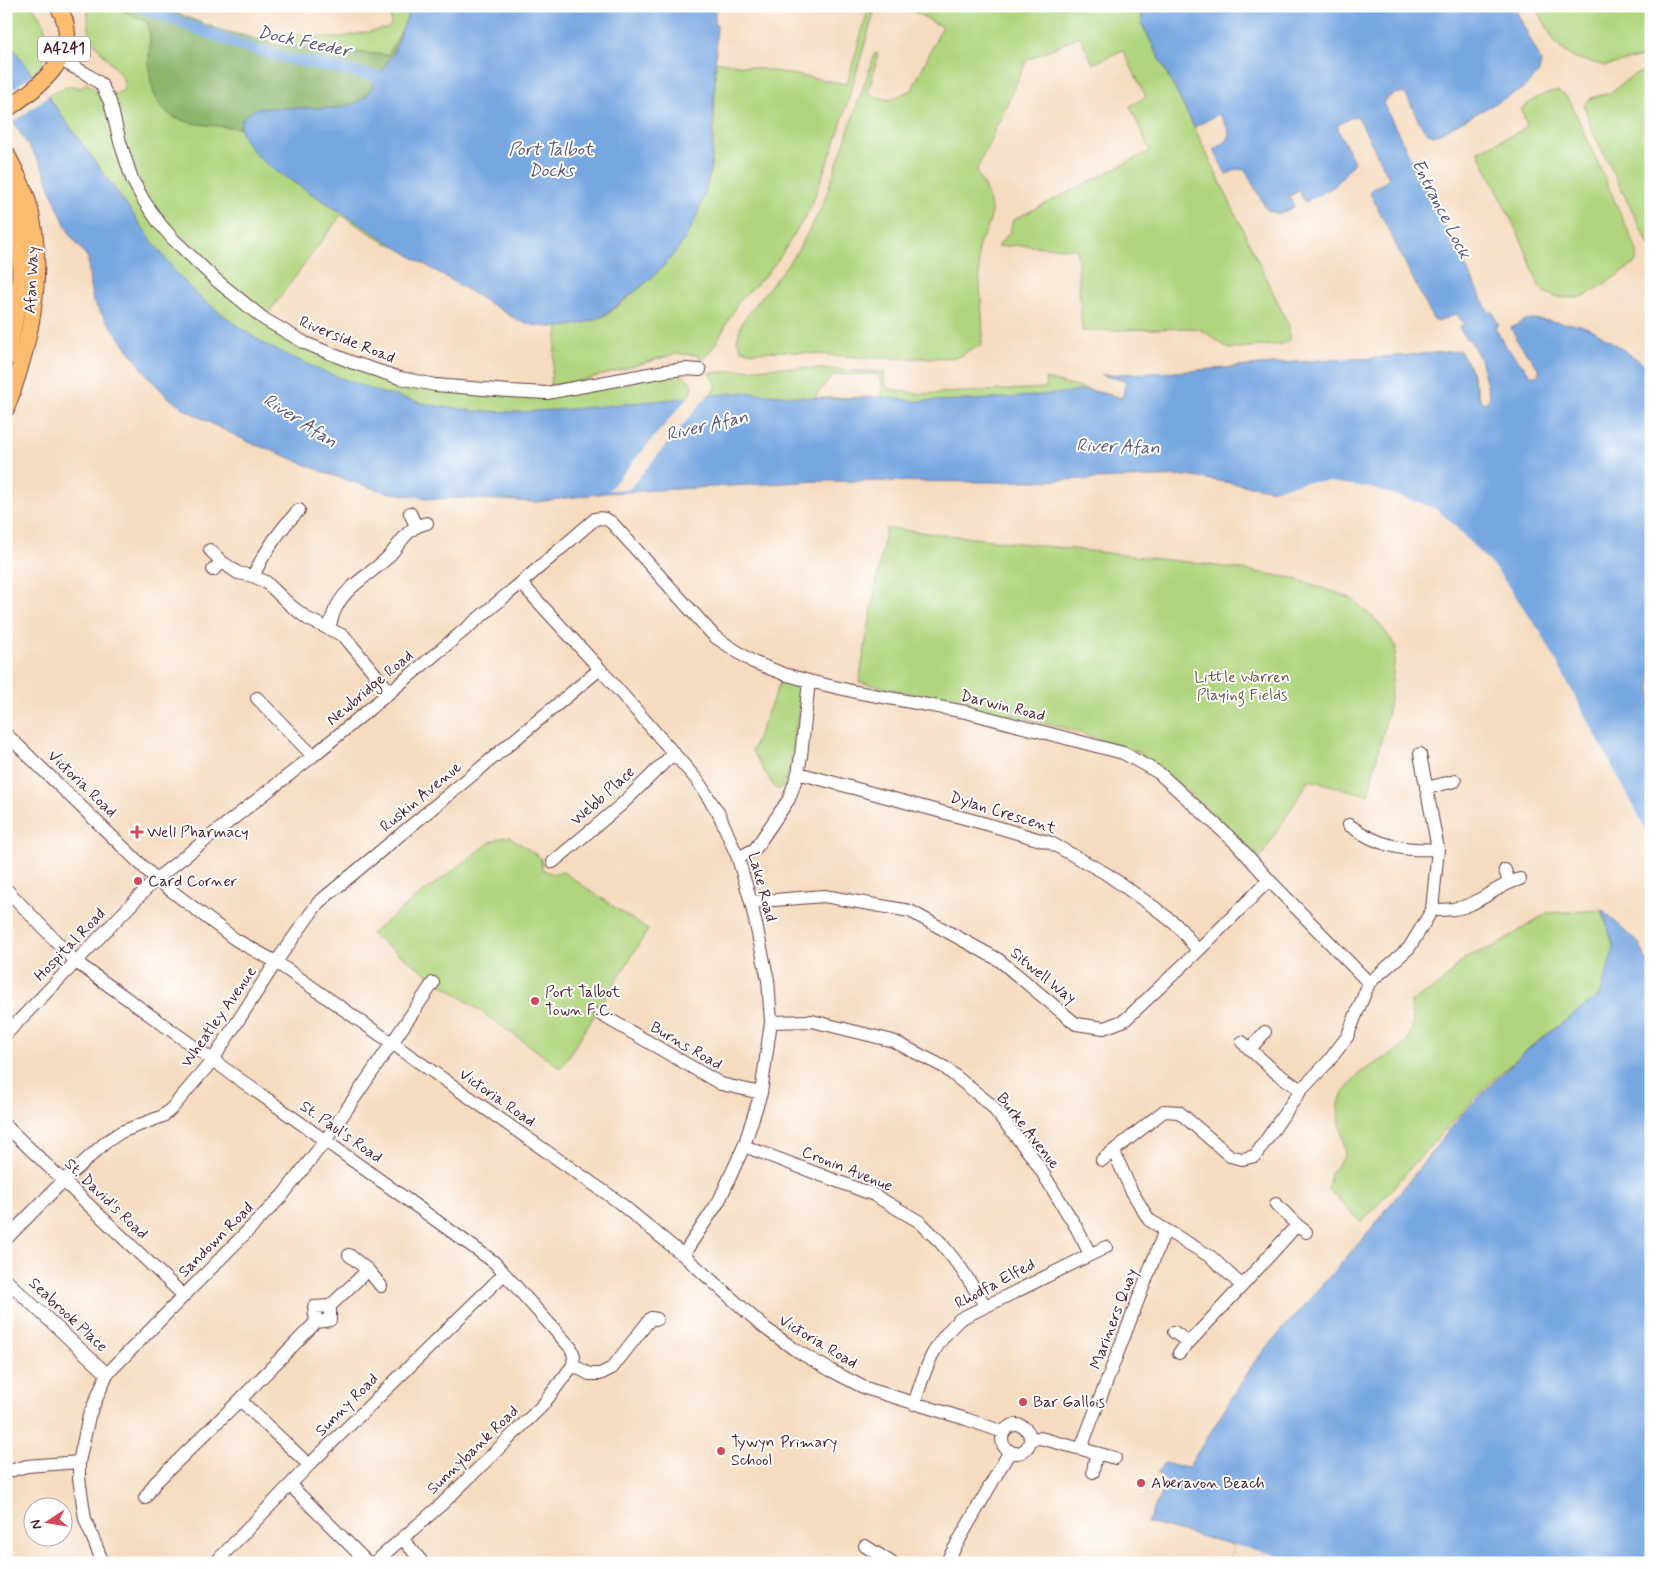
<svg xmlns="http://www.w3.org/2000/svg" width="1657" height="1569" viewBox="0 0 1657 1569" font-family="Mynerve,sans-serif">
	<rect width="100%" height="100%" fill="#fff"/>
	<filter id="ink" filterUnits="userSpaceOnUse"><feTurbulence type="fractalNoise" baseFrequency=".02" numOctaves="2"/><feDisplacementMap in="SourceGraphic" scale="10" xChannelSelector="R" yChannelSelector="G"/><feConvolveMatrix kernelMatrix="1 2 1 2 8 2 1 2 1" color-interpolation-filters="sRGB"/></filter>
	<filter id="wash" filterUnits="userSpaceOnUse"><feTurbulence type="fractalNoise" baseFrequency=".0096" numOctaves="4" result="noise"/><feDisplacementMap in="SourceGraphic" scale="20" xChannelSelector="R" yChannelSelector="G"/><feGaussianBlur stdDeviation="1.12" result="paint"/><feColorMatrix in="noise" values="0 0 0 0 0 0 0 0 0 0 0 0 0 0 0 0 0 1.4 0 .05"/><feComposite in="paint" operator="in"/></filter>
	<g filter="url(#wash)">
		<rect width="100%" height="100%" fill="#f5dbbf"/>
		<path fill="#b0d57e" stroke="#7d7a54" fill-rule="evenodd" d="M6 6H32C51 28 54 55 32 75L6 38Z
			M87 6H112L147 22 150 36 149 55 175 118 191 122 239 128 366 96 389 61 403 28 389 55 284 46V34L336 38 387 28 391 25V12L400 6H546L398 248 390 243 389 245 341 215 264 319 387 375 509 391 680 374C693 381 694 385 688 398L710 395 717 385 709 373 780 367 884 372 886 388 918 394 1046 388 1045 379 1122 398 1126 381 1101 375 1179 372 1320 360 1362 359 1460 351 1469 366 1481 401 592 463 213 354 147 234 48 96C60 89 68 84 82 88L86 83C94 88 98 91 101 100L124 90 123 78 90 38ZM875 374C884 378 882 389 882 397L814 398 833 375Z
			M869 6H876L838 134 810 209 780 257 765 276 739 301 715 345 702 360 698 355 675 354 584 380 550 386 558 327C573 325 592 323 606 315 616 308 626 299 636 291 675 261 703 217 711 167 716 133 714 96 716 61L847 84Z
			M904 6H1141L1142 24 1194 127 1289 326V340L1283 344 1229 349 1206 333 1199 329 1191 328 1082 331 1077 249 1018 245 997 247 1010 232 1013 220 1150 151 1130 106 1146 97 1123 50 1093 64 1080 36 1027 60 976 171C984 188 996 205 989 224 986 234 979 240 978 250L983 336 981 346 969 350 963 355 958 357 941 358H865L782 351 754 352 742 350 737 340 742 322 797 252 822 207 875 53 878 54 868 94 889 100 912 90 942 27Z
			M1536 6H1651V55L1605 66 1572 57 1562 50 1554 41Z
			M1651 69V249L1592 130 1584 105 1591 98 1610 93 1633 75Z
			M1557 91 1566 96 1572 105 1637 251V259L1633 265 1587 295 1576 298H1564L1553 296 1544 292 1539 286 1524 246 1478 151 1524 129 1527 125 1521 109C1533 100 1543 92 1557 91Z
			M886 528 1204 564 1293 578 1351 598 1378 622 1396 646 1389 707 1368 795 1309 780 1259 860 1227 826 1164 772 1138 752 1061 727 859 682Z
			M781 680 797 685 801 693 792 755 789 772 782 788 777 789 774 787 752 751Z
			M503 837H510L541 858 542 869 552 874 563 872 648 930 561 1068 371 934 412 901 491 842Z
			M1602 910C1609 932 1619 953 1610 976 1601 1002 1571 1016 1550 1032 1480 1084 1420 1159 1361 1223L1328 1188 1331 1173 1345 1155 1338 1108 1342 1094 1361 1072 1397 1051 1407 1042 1413 1025 1411 1002 1438 986 1466 957 1495 946 1547 913Z"/>
		<path fill="#8cb66d" stroke="#6b6a4c" d="M112 6H162L191 19 221 30 284 46 388 55 405 24C399 44 376 91 359 102 346 110 331 107 318 108 292 112 267 115 242 119L239 128C188 123 152 127 149 65 149 50 152 36 147 22Z"/>
		<path fill="#77a7e1" stroke="#606386" d="M411 6H716L714 25H717L711 166C706 191 699 215 686 237 670 263 649 281 625 299 618 305 611 311 604 315 580 328 544 331 519 321L414 258 277 172C257 158 217 123 259 108H337L354 104 366 96 394 52Z
			M1141 6H1514L1541 61 1539 72 1536 76 1522 89 1436 135C1419 136 1414 104 1404 93 1397 92 1386 97 1383 103L1489 313 1492 311 1499 325 1495 327 1504 344 1531 375 1537 376 1539 373V369L1515 338 1517 337 1511 328 1525 320 1533 319 1581 325 1597 332 1651 369V882L1549 671 1519 621 1473 567 1414 526 1339 500 1187 476 998 482 819 481 605 493 536 502 464 498 434 499 385 492 328 474 269 449 255 445 216 426 188 411 169 398 152 381 93 302 90 286 88 258 70 235 57 206 43 168 6 111V38L147 234 174 270 197 295 235 324 266 345 322 371 379 392 431 405 476 411 518 412 572 409 743 392 827 399 883 397 913 401 976 400 1032 396 1088 390 1122 398 1126 381 1101 375 1179 372 1320 360 1362 359 1460 351 1469 366 1479 399 1484 403 1488 401 1490 397 1480 359 1470 340 1466 339 1459 328 1464 325 1458 315 1455 314 1438 322 1433 319 1370 193C1372 185 1385 185 1389 178L1358 117 1354 116 1338 125V130L1354 162 1335 186 1305 202 1299 191 1289 196 1294 207 1279 214 1267 210 1245 170 1237 169 1226 175 1214 149C1236 138 1230 133 1219 114L1194 127 1142 24Z
			M1602 910 1639 943 1651 970V1563H1229L1234 1545 1147 1523 1167 1481 1157 1473 1164 1463 1188 1468 1255 1361 1367 1234 1462 1114 1524 1052 1600 995 1614 947Z"/>
		<path fill="#f5dbbf" d="M32 75 48 96 14 122 6 111V94Z
			M709 394 629 489 609 490 690 395Z
			M1305 482H1329L1372 488 1420 503 1436 509 1448 519 1498 572 1541 633 1651 839V884L1648 883 1547 672 1517 622 1471 569 1412 528 1338 503 1310 496 1271 490Z
			M1234 1545 1309 1563H1229Z"/>
		<g fill="none" stroke-linecap="round" stroke-linejoin="round">
			<path stroke="#77a7e1" stroke-width="11" d="M138 6 242 46 290 59 379 77"/>
		</g>
	</g>
	<g filter="url(#ink)">
		<g fill="none" stroke-linecap="round" stroke-linejoin="round">
			<g stroke="#643b41" stroke-width="14">
				<path id="minor" d="M60 60 85 73 101 84 110 102 120 142 132 179 144 201 160 224 173 239 216 280 264 319 305 343 351 362 400 378 435 385 509 391 547 393 665 371 685 369 700 370
					M410 513 416 526
					M210 550 222 562 238 573 253 576 266 582 290 605 308 619 344 636 390 692
					M213 570 222 562
					M253 576C265 551 280 529 299 510
					M521 583 600 669 697 780 719 814 738 858 751 902 768 980 771 1022 761 1093 744 1146 719 1201 683 1255
					M329 628C331 621 333 613 337 606 348 585 371 574 387 558 402 543 405 528 427 523
					M257 698 313 756
					M6 734 156 879 236 940 276 962 616 1200 683 1255 765 1328 794 1349 830 1370 865 1388 966 1419 1003 1432
					M798 773 990 825 1051 843 1105 873 1155 908 1179 927 1198 951
					M1426 788 1455 781
					M1349 825C1378 846 1403 851 1438 849
					M738 858 755 849 789 799 798 773 801 756 809 681
					M553 862 621 805 674 753
					M1505 870 1509 882
					M6 889 76 962 494 1262 571 1348 574 1356 573 1365 542 1406 442 1504 374 1563
					M751 902 824 896 910 911 999 960 1076 1024 1104 1028 1125 1020 1198 951 1269 880
					M1432 910C1445 910 1458 910 1471 904 1488 896 1502 884 1520 879
					M600 1014 721 1084 761 1093
					M771 1022 812 1021 893 1041 944 1067 990 1104 1034 1159 1076 1227 1090 1254
					M6 1034 156 879 313 756 521 583 595 519C602 517 608 519 613 524L715 637 753 662 784 674 809 681 856 692 966 712 1123 753 1159 773 1237 844 1269 880 1369 983
					M1242 1042 1274 1071 1301 1090
					M1250 1049 1265 1032
					M6 1126 183 1295
					M744 1146 874 1195 920 1222 941 1243 960 1267 985 1305
					M1114 1152 1131 1190 1149 1220 1211 1257 1242 1286
					M1102 1160 1164 1111 1179 1112 1230 1156 1242 1159 1255 1156 1301 1090 1328 1062 1347 1037 1369 983 1409 948 1432 910 1438 849 1420 754
					M1276 1204 1297 1225 1306 1232
					M6 1239 63 1181 106 1142 121 1132 163 1116 172 1108 212 1061 276 962 318 903 600 669
					M349 1255 368 1270 381 1286
					M6 1280 107 1374
					M330 1306 368 1270
					M316 1322 314 1307 330 1306
					M1174 1332 1188 1342
					M1179 1353 1242 1286 1297 1225
					M573 1365 589 1374H600L612 1368 651 1318 657 1319
					M240 1400 309 1465
					M914 1404C926 1368 931 1346 960 1319L1106 1247
					M1002 1439a14 14 0 1 1 28 0a14 14 0 1 1-28 0Z
					M1031 1439 1040 1438 1115 1458
					M1081 1448 1165 1230
					M6 1472 27 1466 79 1462
					M1093 1472 1096 1453
					M290 1485 368 1563
					M145 1498 155 1483 240 1400 316 1322 330 1320V1306
					M402 1538 423 1563
					M865 1546 892 1563
					M103 1563 85 1519 79 1478V1462L89 1416 107 1374 282 1196 325 1141 433 983
					M215 1563 309 1465 504 1274
					M946 1563 1010 1451"/>
			</g>
			<g stroke="#643b41" stroke-width="18">
				<path id="major" d="M6 110C39 86 87 53 58 6
					M6 153C14 169 23 185 28 202 47 269 30 346 6 409
					M6 184C29 242 21 300 6 359"/>
			</g>
			<use href="#minor" stroke="#fff" stroke-width="12"/>
			<use href="#major" stroke="#fcbd6f" stroke-width="16"/>
		</g>
	</g>
	<g fill="#d1495b" stroke="#fff" stroke-width="2">
		<path d="M134.5 824.5h5v5h5v5h-5v5h-5v-5h-5v-5h5z"/>
		<circle cx="138" cy="881" r="5"/>
		<circle cx="535" cy="1001" r="5"/>
		<circle cx="1023" cy="1402" r="5"/>
		<circle cx="721" cy="1451" r="5"/>
		<circle cx="1141" cy="1483" r="5"/>
	</g>
	<g text-anchor="middle" dominant-baseline="central" stroke-width="4" stroke-linejoin="round" paint-order="stroke">
		<rect fill="#fff" stroke="#80626b" stroke-width="1" x="38" y="36.5" width="52" height="25" rx="4"/>
		<g font-size="15" font-weight="bold" fill="#4a1f2b">
			<text x="64" y="49">A4241</text>
		</g>
		<g font-size="16" fill="#4a1f2b" stroke="#fff">
			<text transform="translate(32 280) rotate(-87)">Afan Way</text>
			<text transform="translate(347 340) rotate(22)">Riverside Road</text>
			<text transform="translate(370 688) rotate(-40)">Newbridge Road</text>
			<text transform="translate(1003 706) rotate(14)">Darwin Road</text>
			<text transform="translate(82 784) rotate(44)">Victoria Road</text>
			<text transform="translate(603 796) rotate(-42)">Webb Place</text>
			<text transform="translate(421 797) rotate(-40)">Ruskin Avenue</text>
			<text transform="translate(1003 813) rotate(17)">Dylan Crescent</text>
			<text transform="translate(762 887) rotate(75)">Lake Road</text>
			<text transform="translate(70 945) rotate(-46)">Hospital Road</text>
			<text transform="translate(1043 976) rotate(39)">Sitwell Way</text>
			<text transform="translate(219 1017) rotate(-55)">Wheatley Avenue</text>
			<text transform="translate(686 1046) rotate(30)">Burns Road</text>
			<text transform="translate(497 1098) rotate(35)">Victoria Road</text>
			<text transform="translate(1028 1131) rotate(52)">Burke Avenue</text>
			<text transform="translate(341 1132) rotate(35)">St. Paul's Road</text>
			<text transform="translate(847 1169) rotate(22)">Cronin Avenue</text>
			<text transform="translate(106 1199) rotate(44)">St. David's Road</text>
			<text transform="translate(216 1240) rotate(-45)">Sandown Road</text>
			<text transform="translate(995 1284) rotate(-28)">Rhodfa Elfed</text>
			<text transform="translate(68 1315) rotate(43)">Seabrook Place</text>
			<text transform="translate(1114 1319) rotate(-69)">Mariners Quay</text>
			<text transform="translate(818 1342) rotate(31)">Victoria Road</text>
			<text transform="translate(347 1405) rotate(-45)">Sunny Road</text>
			<text transform="translate(473 1450) rotate(-44)">Sunnybank Road</text>
		</g>
		<g font-size="16" fill="#695644" stroke="#fff">
			<text x="1242" y="677">Little Warren<tspan x="1242" dy="18">Playing Fields</tspan></text>
		</g>
		<g font-size="16" fill="#4a1f2b" stroke="#fff" text-anchor="start">
			<text x="147" y="832">Well Pharmacy</text>
			<text x="148" y="881">Card Corner</text>
			<text x="545" y="992">Port Talbot<tspan x="545" dy="18">Town F.C.</tspan></text>
			<text x="1033" y="1402">Bar Gallois</text>
			<text x="731" y="1442">Tywyn Primary<tspan x="731" dy="18">School</tspan></text>
			<text x="1151" y="1483">Aberavon Beach</text>
		</g>
		<g font-size="18" font-style="italic" fill="#5c5574" stroke="#fff">
			<text transform="translate(304 42) rotate(12)">Dock Feeder</text>
			<text x="551" y="150">Port Talbot<tspan x="551" dy="21">Docks</tspan></text>
			<text transform="translate(1441 209) rotate(63)">Entrance Lock</text>
			<text transform="translate(300 421) rotate(33)">River Afan</text>
			<text transform="translate(707 426) rotate(-13)">River Afan</text>
			<text transform="translate(1118 447) rotate(2)">River Afan</text>
		</g>
	</g>
	<rect width="1657" height="1569" fill="none" stroke="#fff" stroke-width="25"/>
	<g transform="translate(48 1522) rotate(258)"><circle r="24" fill="#ffffff" stroke="#b7a5aa"/>
	<path d="M0-4L9 19L0 12L-9 19Z" fill="#d1495b"/>
	<text y="-8" font-size="14" font-weight="bold" text-anchor="middle" fill="#4a1f2b">N</text>
	</g>
</svg>
